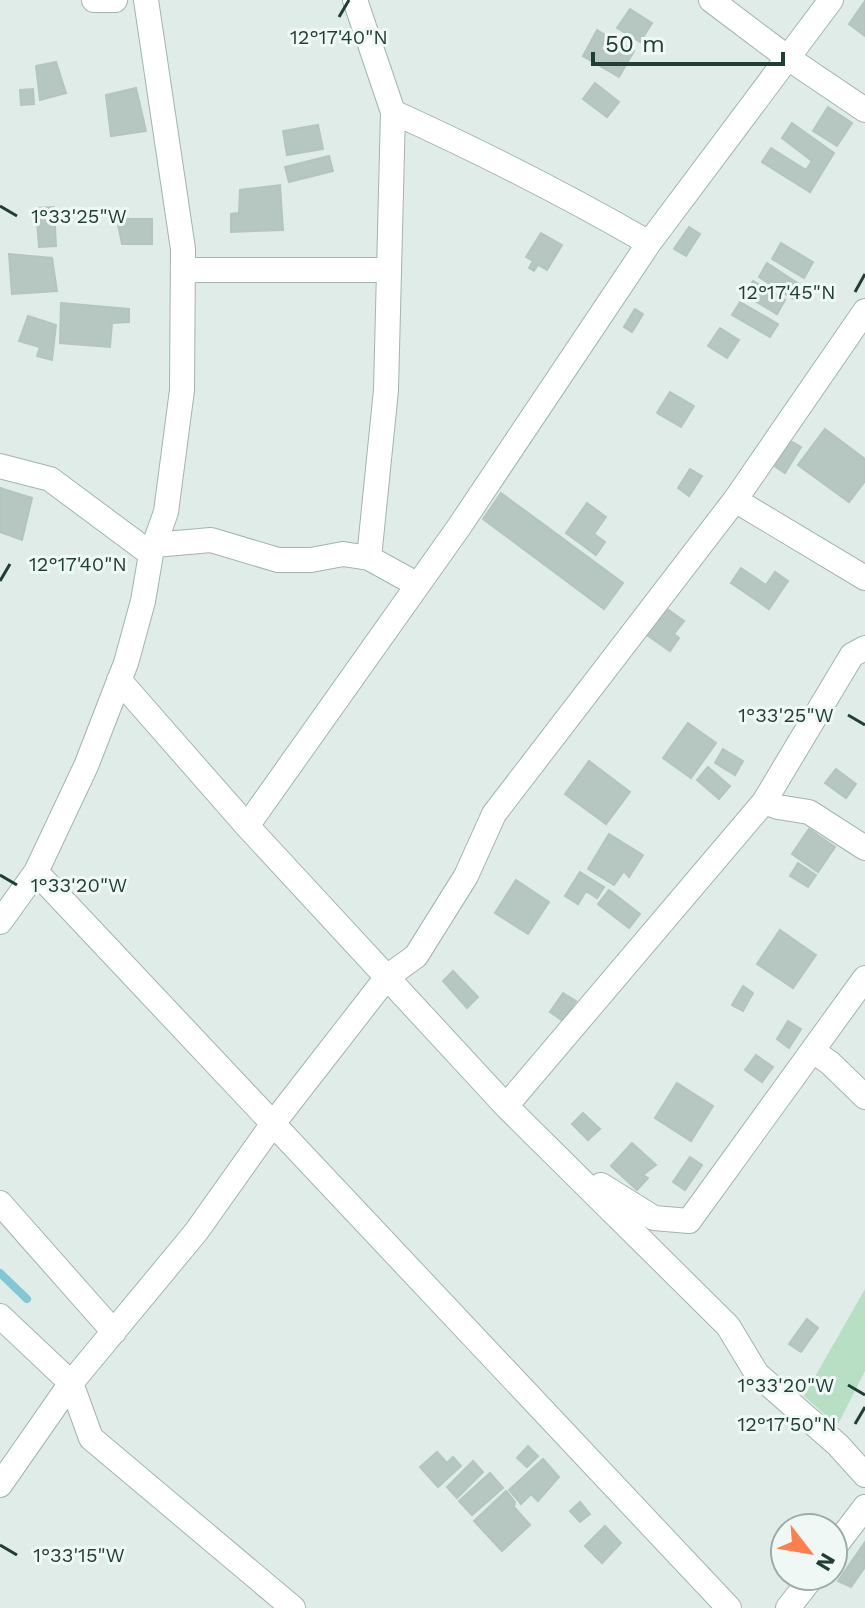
<svg xmlns="http://www.w3.org/2000/svg" width="865" height="1608" viewBox="0 0 865 1608" font-family="'Work Sans',sans-serif">
	<rect width="100%" height="100%" fill="#e0ece7"/>
	<path fill="#b6dfc3" d="M865 1289V1371L835 1430 830 1419 804 1396Z"/>
	<g fill="none" stroke-linecap="round" stroke-linejoin="round">
		<path stroke="#82c7d6" stroke-width="8" d="M0 1273 27 1299"/>
	</g>
	<path fill="#b5c7c0" stroke="#b2c6be" stroke-width="2" d="M865 1V36L849 24Z
		M630 9 652 23 640 42 617 28Z
		M597 30 634 51 619 77 583 56Z
		M56 62 66 93 40 100 36 66Z
		M595 83 619 102 607 117 583 99Z
		M136 88 146 131 111 136 106 95Z
		M33 89 34 104 21 105 20 90Z
		M828 107 852 123 837 146 813 131Z
		M792 123 834 153 810 192 762 162 771 148 806 170 812 161 782 138Z
		M318 125 323 149 287 155 283 131Z
		M329 156 333 171 289 182 285 167Z
		M280 185 283 230 231 232V214L239 213 240 190Z
		M54 207 56 246 39 247 36 208Z
		M117 219H152V244H122Z
		M689 227 700 234 686 256 674 249Z
		M541 233 562 245 547 270 538 265 534 271 529 268 533 261 526 257Z
		M781 243 813 262 804 278 772 259Z
		M9 254 52 258 57 291 12 294Z
		M767 263 805 288 796 301 759 277Z
		M753 281 785 300 777 314 745 295Z
		M740 302 778 324 770 337 732 315Z
		M61 303 129 309V322L112 323 110 347 60 343Z
		M635 309 643 314 632 332 624 327Z
		M28 316 56 325 52 360 37 356 40 347 19 341Z
		M720 328 739 340 727 358 708 346Z
		M670 392 694 406 681 427 657 413Z
		M825 429 865 459V481L849 502 798 465Z
		M789 440 801 447 785 473 773 465Z
		M690 469 702 476 689 496 678 488Z
		M0 488 32 498 22 540 0 532Z
		M501 493 623 583 604 609 483 519Z
		M587 503 606 517 594 534 605 542 596 555 566 533Z
		M741 568 766 585 775 572 788 581 769 609 731 583Z
		M663 606 684 621 674 634 679 638 670 651 644 633Z
		M688 723 716 743 691 778 663 758Z
		M723 749 743 761 735 775 715 763Z
		M589 761 630 792 606 824 565 794Z
		M708 767 730 786 719 799 697 780Z
		M836 769 856 784 846 798 825 783Z
		M809 829 835 847 818 872 792 854Z
		M609 834 643 855 629 877 624 871 614 885 588 869Z
		M798 863 816 875 808 887 790 876Z
		M580 872 604 887 597 898 586 891 578 904 565 896Z
		M516 880 549 902 528 934 495 913Z
		M609 890 640 914 629 928 598 904Z
		M780 930 816 955 793 988 757 964Z
		M453 971 478 997 467 1008 443 981Z
		M743 986 753 993 743 1011 732 1005Z
		M563 993 576 1001 563 1021 550 1012Z
		M788 1021 801 1029 789 1048 777 1039Z
		M756 1055 773 1067 762 1082 745 1070Z
		M677 1083 713 1106 691 1141 655 1118Z
		M583 1113 600 1129 588 1140 572 1124Z
		M632 1143 656 1165 643 1175 648 1178 637 1190 611 1166Z
		M690 1157 702 1165 685 1190 673 1182Z
		M807 1319 818 1328 801 1352 789 1344Z
		M528 1446 538 1456 527 1467 517 1458Z
		M437 1452 447 1463 453 1457 461 1466 438 1487 420 1467Z
		M543 1459 559 1477 538 1501 531 1494 521 1504 509 1490Z
		M473 1461 483 1472 457 1498 447 1487Z
		M490 1473 503 1488 472 1515 459 1501Z
		M506 1491 515 1502 514 1507 530 1525 502 1551 474 1521Z
		M580 1502 590 1514 580 1522 570 1511Z
		M605 1526 621 1543 602 1563 585 1546Z
		M865 1542V1567L851 1587 838 1581Z"/>
	<g fill="none" stroke-linecap="round" stroke-linejoin="round">
		<g stroke="#a2b4ae" stroke-width="26">
			<path id="minor" d="M94 0H115
				M355 0 393 112 386 390 369 558
				M711 0 788 58 865 110
				M393 112C481 152 566 195 649 243
				M183 270H389
				M0 466 50 479 151 554
				M735 500 865 578
				M154 545 211 540 278 560H311L343 554 369 558 418 585
				M119 680 247 826 506 1106 728 1326 757 1374 838 1445 865 1475
				M764 802 778 807 809 812 865 848
				M247 826 459 527 649 243 831 0
				M36 872 729 1608
				M0 922 36 872 86 766 126 663 143 601 151 554 166 512 182 390 183 249 146 0
				M813 1051 830 1063 865 1097
				M506 1106 764 802 852 655 865 648
				M601 1185 654 1218 689 1221 865 978
				M0 1203 114 1332
				M0 1316 71 1383 91 1438 293 1608
				M0 1485 71 1383 196 1232 272 1125 387 977 416 956 466 876 494 814 735 500 865 311
				M833 1549 865 1507
				M788 1608 813 1576"/>
		</g>
		<use href="#minor" stroke="#fff" stroke-width="24"/>
	</g>
	<path fill="none" stroke="#1f3e36" stroke-width="3" d="M339 17 349 0M0 206 17 216M855 292 865 274M0 581 10 564M848 715 865 725M0 875 17 885M848 1385 865 1395M855 1424 865 1407M0 1545 17 1555"/>
	<g font-size="20" text-anchor="middle" fill="#1f3e36" stroke="#f0f8f5" stroke-width="6" stroke-linejoin="round" paint-order="stroke">
		<text x="339" y="44">12°17'40"N</text>
		<text x="79" y="223">1°33'25"W</text>
		<text x="787" y="299">12°17'45"N</text>
		<text x="78" y="571">12°17'40"N</text>
		<text x="786" y="722">1°33'25"W</text>
		<text x="79" y="892">1°33'20"W</text>
		<text x="786" y="1392">1°33'20"W</text>
		<text x="787" y="1431">12°17'50"N</text>
		<text x="79" y="1562">1°33'15"W</text>
	</g>
	<g transform="translate(809 1552) rotate(121)"><circle r="38" fill="#f0f8f5" stroke="#9caea9" stroke-width="2"/>
	<path d="M0-6L14 30L0 20L-14 30Z" fill="#fe7e4c"/>
	<text y="-12" font-size="22" font-weight="bold" text-anchor="middle" fill="#1f3e36">N</text>
	</g>
	<path d="M593 52v12h190v-12" fill="none" stroke="#1f3e36" stroke-width="4"/>
	<text x="605" y="52" font-size="24" fill="#1f3e36" stroke="#f0f8f5" stroke-width="6" paint-order="stroke">50 m</text>
</svg>
